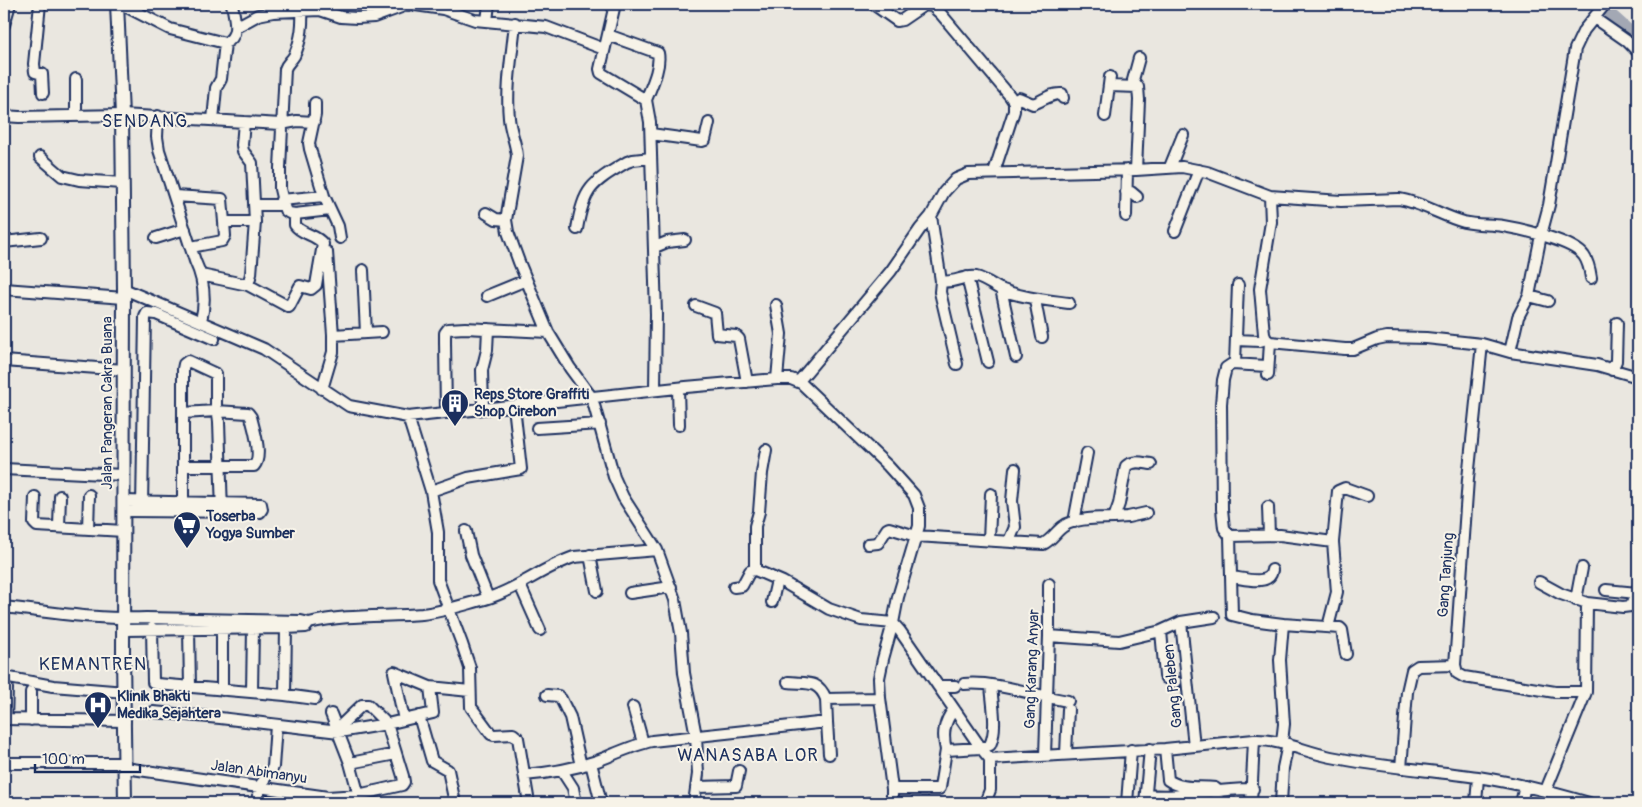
<svg xmlns="http://www.w3.org/2000/svg" width="1642" height="807" viewBox="0 0 1642 807" font-family="Pangolin,sans-serif">
	<rect width="100%" height="100%" fill="#eae7e0"/>
	<filter id="ink" filterUnits="userSpaceOnUse"><feTurbulence type="fractalNoise" baseFrequency=".02" numOctaves="2"/><feDisplacementMap in="SourceGraphic" scale="10" xChannelSelector="R" yChannelSelector="G"/><feConvolveMatrix kernelMatrix="1 2 1 2 8 2 1 2 1" color-interpolation-filters="sRGB"/></filter>
	<g filter="url(#ink)">
		<g fill="none" stroke-linecap="round" stroke-linejoin="round">
			<path stroke="#a3a8b4" stroke-width="12" d="M1599 4 1638 39"/>
			<g stroke="#1b2f5e" stroke-width="14">
				<path id="minor" d="M40 4 34 64 35 72 42 74 43 93
					M121 4 170 29 225 43C241 36 234 17 232 4
					M615 4 600 69 601 73 646 100 650 122 656 314 655 390
					M873 4 897 21 902 20 924 5 932 6 941 14 1010 96 1014 102V111L994 172
					M1594 18 1627 41 1638 52
					M487 21 489 4
					M515 23C512 54 506 87 509 118 510 131 516 143 517 156L506 220 508 232 519 262 548 332 570 368 592 398 614 477 623 497 657 550 675 600 681 633 684 673 696 736 698 774 694 803
					M4 25 10 4
					M236 27 258 15 273 12 320 10 341 17 357 18 374 17 404 6 415 5 443 9 475 20 546 27 604 49
					M608 35 658 53C661 67 651 87 646 100
					M1109 86 1138 87
					M1014 102 1019 98 1033 104C1043 101 1050 93 1062 94L1063 98
					M315 103V115L309 143 310 149 324 196 338 226 340 238
					M4 116 19 117 122 115 281 124 297 121 314 122
					M76 116V79
					M158 116 157 137 159 150 195 261C204 280 206 301 201 321
					M1105 116 1110 77
					M213 120 216 88 221 79 225 43
					M244 122 242 145 243 151 252 163 255 222 251 274 248 285
					M651 134 702 141 705 140 709 123
					M40 157 62 176 79 180 122 183
					M1170 167 1183 135
					M1136 170 1139 100 1138 87 1133 80 1139 58
					M1126 192H1131L1137 197
					M175 196 222 199 224 222
					M1270 196 1271 222 1260 289 1264 334 1266 339 1270 342 1345 349H1353L1377 339 1387 337 1426 338 1482 344 1510 352 1597 365 1638 377
					M281 200 324 196
					M254 205H283
					M486 213 496 219 506 220
					M295 214 330 210
					M931 216 941 281C953 284 964 275 976 277 985 279 992 285 1000 289 1022 298 1046 300 1069 303
					M1126 216 1127 170
					M577 229C584 187 592 183 627 162L633 160 651 158
					M1175 231 1199 170
					M156 238 185 229
					M4 242 41 238
					M191 247 222 241 225 236 224 222H255
					M655 247 667 242 685 240
					M327 252 333 335
					M363 270 366 333
					M201 275 248 285 289 307 300 286 311 289 316 285 323 244C316 234 302 235 295 225V214L289 213 285 210 280 189V168L285 69C287 63 291 61 294 56 302 39 303 23 302 4
					M967 277 988 362
					M941 281 940 292 957 364
					M4 289 124 298
					M124 289 264 349 349 406 408 417 686 387 777 379H791L801 383 888 466 914 495 919 508V526L898 597 893 623 900 631 981 748 990 759 1165 749 1254 740C1281 739 1305 752 1331 757 1380 767 1429 770 1478 777 1516 783 1552 792 1589 803
					M1001 289 1016 357
					M487 296 526 280
					M1529 296 1548 301
					M1035 300 1042 337
					M776 305 781 334 777 379
					M696 306 715 313 717 334 736 336 739 339 747 382
					M1236 340 1260 341 1266 339
					M1510 352 1518 317 1529 296 1541 235 1549 205 1575 49 1584 30 1605 4
					M4 361 124 370
					M1235 363 1238 285
					M1612 370 1616 361 1617 323
					M1268 375 1270 342
					M799 381 891 271 920 229 931 216 944 192 956 179 968 174 1136 170 1182 167 1207 172 1270 196 1341 201 1399 199C1423 203 1442 216 1464 222 1477 225 1490 224 1503 226 1521 229 1574 241 1584 256 1589 263 1590 271 1591 278
					M678 388 679 425
					M322 389 333 352V335L382 332
					M483 409 482 370 487 350 488 329
					M183 413 216 411 248 413 251 417C254 429 263 456 254 466H183
					M446 413 445 342V333L448 329 465 328 548 332
					M408 417 431 491 438 532V580L462 644 470 668 471 707 491 734 494 735 513 734 518 738 529 803
					M537 428 600 424
					M4 469 123 475
					M431 491 468 478 521 469 514 406
					M35 497 34 523 37 526 124 531
					M123 501 261 504 262 509 260 512 124 511
					M142 507 145 317 147 313 156 314 214 339
					M1268 507 1269 535
					M183 512V369L184 364 188 361 216 374V411L218 414 219 422 222 512
					M1114 518 1128 517 1146 513
					M1074 522 1087 453
					M59 527 60 496
					M88 529 89 495
					M466 531 471 555 488 598
					M1230 536 1224 528 1222 509 1221 404 1223 380 1226 368 1232 364 1267 366
					M989 540 991 494
					M1009 541 1015 527 1012 501 1015 469
					M868 544 878 543 887 529 889 528 916 536 1043 544C1052 540 1056 531 1064 526 1074 518 1101 518 1114 518L1119 504 1126 466C1133 460 1143 463 1151 464
					M590 555 597 591
					M755 570V526L759 512 762 473 766 450
					M1231 577C1243 578 1270 587 1272 570
					M1539 582 1561 594 1587 603
					M520 585 540 630
					M734 587 742 586 750 571 755 570 783 582 829 609 861 620 893 623 883 659 879 678 880 698 892 789V803
					M1606 590 1637 593
					M630 593 671 587
					M1576 600 1582 568
					M772 602 777 580
					M4 607C51 612 99 620 146 618L301 621 309 623 306 627 286 628 124 630
					M1181 622 1194 746
					M309 623C346 614 384 617 422 614 441 612 460 606 478 601 513 593 541 568 574 557L657 550
					M1283 624 1252 620 1232 615 1230 536 1280 535 1333 542
					M1328 627 1337 592 1333 542 1338 491 1345 488 1367 496
					M152 628 153 682 157 684 285 695 286 628
					M189 629 190 687
					M222 629V690
					M1161 631 1165 676 1166 678 1176 682
					M1049 636 1119 641 1161 631 1181 622 1214 617
					M1455 665 1457 673 1464 677 1555 692H1586
					M4 677 53 686 125 692
					M788 682C806 684 818 679 826 699
					M964 684C997 681 1035 696 1068 701
					M938 686H955
					M252 692 253 628
					M285 695 315 699
					M547 695 558 696 561 699 570 717 581 766
					M633 707 643 743
					M153 712 220 718 339 732 387 724 433 713 430 687
					M331 714 350 763 361 803
					M419 716 432 761 448 770 455 803
					M4 719 125 721
					M6 719 7 688
					M31 720V692
					M404 720 394 672 430 687 470 691
					M827 722 829 754
					M1282 742 1284 724 1280 660 1283 624 1340 628 1342 630 1346 654
					M1165 749 1168 780C1182 790 1199 786 1215 788L1217 790 1218 803
					M946 750C942 734 944 722 954 709
					M1066 754 1068 709
					M1045 755 1049 636V584
					M4 761 7 763H125
					M350 763 396 754
					M591 763 601 803
					M125 768 328 797 358 795 402 785 404 782 403 776 387 724 368 705H362L337 729
					M1401 768 1407 692 1412 670 1418 666 1455 665 1468 479 1482 344
					M562 771 573 788 576 803
					M524 775C549 773 573 769 597 761 615 754 633 745 652 741L827 722 826 699 880 698
					M697 787 736 786 739 771
					M892 789H939L940 788 946 750 981 748 990 745C998 728 992 703 991 685
					M1546 790 1586 692 1587 603 1623 607 1631 606 1638 588
					M1147 795C1182 799 1217 788 1253 789
					M257 803 259 787 273 767 276 725
					M868 803H870
					M985 803 990 790V759
					M1127 803 1131 750
					M1145 803 1150 749
					M1251 803 1254 740
					M1281 803 1283 768 1288 744
					M1476 803 1478 777
					M1521 803 1525 786"/>
			</g>
			<g stroke="#1b2f5e" stroke-width="16">
				<path id="major" d="M117 4 122 115 124 289 123 654 125 803"/>
			</g>
			<use href="#minor" stroke="#f7f3e8" stroke-width="10"/>
			<use href="#major" stroke="#f7f3e8" stroke-width="12"/>
		</g>
	</g>
	<defs>
		<g id="building-pin" transform="scale(1.4375)"><path d="M0 17L-7.5 6A9.5 9.5 0 1 1 7.5 6Z" fill="#1b2f5e" stroke="#f7f3e8"/><path d="M-4-6H4V6H1V3H-1V6H-4ZM-2.5-4.3h1.7v1.8h-1.7ZM.8-4.3h1.7v1.8H.8ZM-2.5-1h1.7V.8h-1.7ZM.8-1h1.7V.8H.8Z" fill="#fff"/></g>
		<g id="supermarket-pin" transform="scale(1.4375)"><path d="M0 17L-7.5 6A9.5 9.5 0 1 1 7.5 6Z" fill="#1b2f5e" stroke="#f7f3e8"/><path d="M-6-5.5h2.5l.6 2H6L4.5 2H-2.5L-4.4-4H-6ZM-1.5 3.2a1.3 1.3 0 1 0 .1 0ZM3 3.2a1.3 1.3 0 1 0 .1 0Z" fill="#fff"/></g>
		<g id="hospital-pin" transform="scale(1.4375)"><path d="M0 17L-7.5 6A9.5 9.5 0 1 1 7.5 6Z" fill="#1b2f5e" stroke="#f7f3e8"/><path d="M-5-5h3v3.5h4V-5h3V5h-3V1.5h-4V5h-3Z" fill="#fff"/></g>
	</defs>
	<g fill-rule="evenodd">
		<use href="#building-pin" x="455" y="403"/>
		<use href="#supermarket-pin" x="187" y="525"/>
		<use href="#hospital-pin" x="98" y="705"/>
	</g>
	<g text-anchor="middle" dominant-baseline="central" stroke-width="4" stroke-linejoin="round" paint-order="stroke">
		<g font-size="15" font-weight="bold" fill="#1b2f5e" stroke="#f7f3e8" text-anchor="start">
			<text x="474" y="394">Reps Store Graffiti<tspan x="474" dy="17">Shop Cirebon</tspan></text>
			<text x="206" y="516">Toserba<tspan x="206" dy="17">Yogya Sumber</tspan></text>
			<text x="117" y="696">Klinik Bhakti<tspan x="117" dy="17">Medika Sejahtera</tspan></text>
		</g>
		<g font-size="15" fill="#1b2f5e" stroke="#f7f3e8">
			<text transform="translate(107 403) rotate(-90)">Jalan Pangeran Cakra Buana</text>
			<text transform="translate(1446 575) rotate(-86)">Gang Tanjung</text>
			<text transform="translate(1032 669) rotate(-88)">Gang Karang Anyar</text>
			<text transform="translate(1173 686) rotate(-96)">Gang Paleben</text>
			<text transform="translate(259 772) rotate(8)">Jalan Abimanyu</text>
		</g>
		<g font-size="18" letter-spacing="1" fill="#1b2f5e" stroke="#f7f3e8">
			<text x="145" y="121">SENDANG</text>
			<text x="93" y="664">KEMANTREN</text>
			<text x="748" y="755">WANASABA LOR</text>
		</g>
	</g>
	<rect width="1642" height="807" fill="none" stroke="#f7f3e8" stroke-width="20"/>
	<rect x="10" y="10" width="1622" height="787" fill="none" stroke="#1b2f5e" stroke-width="2" filter="url(#ink)"/>
	<path d="M35 764v8h105v-8" fill="none" stroke="#1b2f5e" stroke-width="2.5"/>
	<text x="42" y="764" font-size="15" fill="#1b2f5e" stroke="#f7f3e8" stroke-width="4" paint-order="stroke">100 m</text>
</svg>
